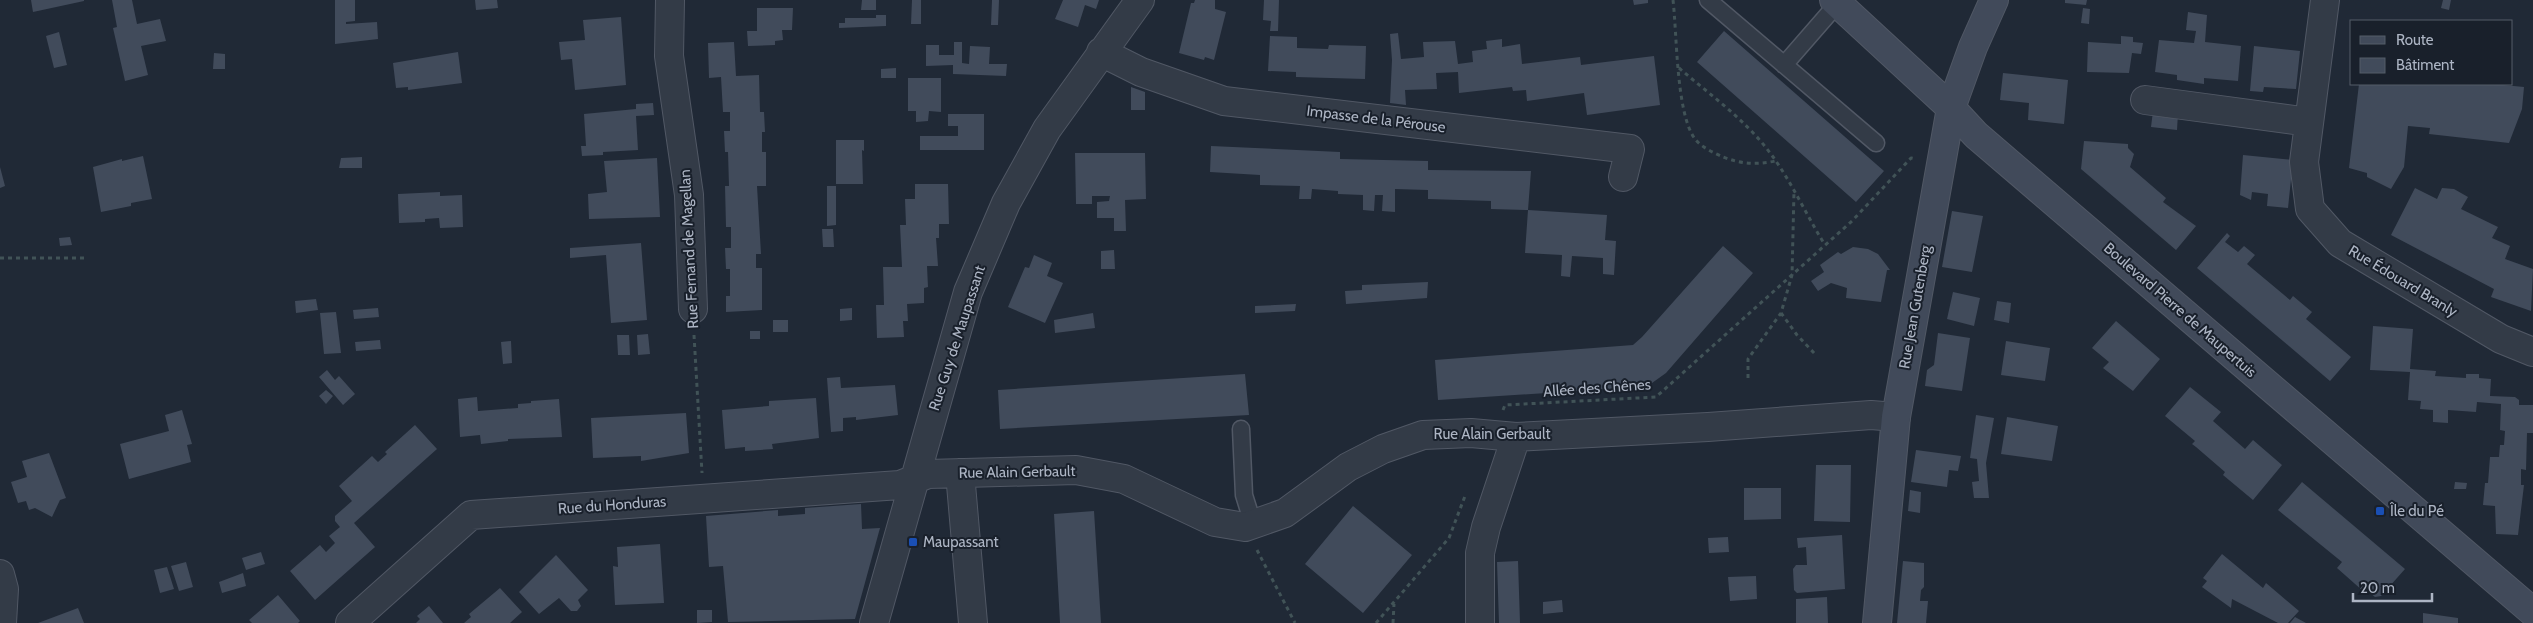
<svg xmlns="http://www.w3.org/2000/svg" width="2533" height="623" viewBox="0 0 2533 623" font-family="Cabin,sans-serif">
	<rect width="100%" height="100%" fill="#202936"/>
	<path fill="#414b5b" d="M31 0H84V1L33 12Z
		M112 0H132L137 24 160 19 166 41 141 46 148 75 125 81 113 28 117 27Z
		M335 0H355V21L346 22V24L377 22 378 39 335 44Z
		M475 0H497L498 8 476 10Z
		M862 0H876V10H861Z
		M912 0H921V24H911Z
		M992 0H999L998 25H991Z
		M1063 0H1099L1096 9 1085 5 1078 27 1055 19Z
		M1195 0H1215V9L1226 12 1214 60 1205 57 1204 60 1179 53 1191 3H1194Z
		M1264 0H1279L1278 31H1270L1271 21 1263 20Z
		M1633 0H1648V3L1634 5Z
		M2065 0H2087L2086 5 2065 3Z
		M2443 0H2451L2449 10 2441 8Z
		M757 8H793L792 30H782L783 40 775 41V45L748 46 747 31H757Z
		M2083 8 2090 9 2089 24 2081 23Z
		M2188 12 2207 15 2205 42 2241 46 2238 81 2204 78V84L2177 80V75L2155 72 2159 40 2194 43 2196 31 2186 30Z
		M876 15H886V26L839 28V23H845V18H876Z
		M621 17 626 85 575 90 572 59 561 60 559 42 585 40 583 20Z
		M1724 31 1884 171 1856 202 1697 62Z
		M59 32 67 65 54 68 46 36Z
		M1398 33 1401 59 1424 57 1423 42 1455 41 1458 64 1473 62 1472 51 1487 49 1486 41 1502 39V47L1520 44 1522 64 1580 57 1581 65 1654 56 1660 105 1587 115 1584 93 1527 101 1526 90 1513 91 1512 87 1459 93 1458 72 1436 73 1437 89 1405 90 1406 105 1390 103 1392 60 1390 34Z
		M1270 36 1297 37V48L1328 49 1329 45 1366 46 1365 79 1296 77V72L1268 71Z
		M2121 36 2133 37V42L2143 43 2141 54 2132 53 2129 73 2087 72 2088 42 2121 44Z
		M734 42 736 76 759 75 760 112H764L765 132H762V152H766V186H757L761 254H756V268H762V310L726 312V296H730V269H726L725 248H731V227H726L725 186H729L728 152H725L724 131H730V112H723L721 77 709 78 708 43Z
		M954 42H962V63L969 64 970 46 990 47 989 64H1007L1006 76 953 74V65L926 66V45H939V55H954Z
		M2254 46 2300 51 2296 89 2264 87 2263 92 2250 91Z
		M458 52 462 83 408 90V87L396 88 393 63Z
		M214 53 225 54V69H213Z
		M896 68V78H881V69Z
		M2003 73 2068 80 2064 124 2028 120 2029 103 2000 100Z
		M908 78H941V112L929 111 928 121 916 122V111H908Z
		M2359 84H2493L2524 87 2522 109 2509 143 2429 134 2430 128 2408 126 2404 167 2391 189 2367 177V173L2349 168Z
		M1131 87 1145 92V110H1131Z
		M653 103 654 115 636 116 638 150 603 152V155L582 156 581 146H586L584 114 636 109V104Z
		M2153 111 2178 113 2177 130 2151 127Z
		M948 114H984V150H920V136H958V126H948Z
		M836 140H864V151L862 150 863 184H836Z
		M2084 141 2128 144V148L2134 154 2130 167 2166 198 2163 202 2196 226 2176 250 2081 169Z
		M1211 146 1340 152V159L1428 161V170L1531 171 1528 210 1607 215 1605 240 1616 241 1614 275 1603 274V258L1572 256 1570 277 1561 276 1562 255 1525 253 1528 210 1491 209V201L1428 199V190L1395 189V212L1382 211 1383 195H1375L1374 211 1363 210V195L1338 194V191L1312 189 1311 199H1299L1300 186 1260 185V175L1210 172Z
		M1075 153H1145L1146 199 1125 200 1126 231H1114V218H1097V202L1109 201 1110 196H1092V204H1076Z
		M2243 155 2293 160 2288 208 2267 206 2268 194 2252 192 2251 200 2240 195Z
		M143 156 152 199 131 203V206L101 212 93 167 122 159V161Z
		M362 157V168H339L341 158Z
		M657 158 660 217 589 219 588 194 607 192 604 161Z
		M0 167 5 186 0 188Z
		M915 184H948L949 224H939V238H936L938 266H927L928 287 924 288V303L907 304 908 321H903L904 337 877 338 876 305H884L883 267H902L900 225H906L905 199H915Z
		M827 186H836V225L827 226Z
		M2415 188 2437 199 2442 188 2454 189 2468 197 2461 209 2498 227 2492 238 2510 246 2505 259 2533 269 2531 311 2491 297 2494 289 2391 235Z
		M440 192V196L462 195 463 227 440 228 439 218 425 219V222L399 223 398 194Z
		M1952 211 1983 216 1972 272 1942 267Z
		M822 229H833L834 247H823Z
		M2227 233 2230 236 2225 242 2238 252 2244 246 2255 255 2247 264 2290 300 2293 296 2312 312 2306 319 2351 357 2330 381 2197 268Z
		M70 237 72 245 60 246 59 238Z
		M641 243 647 320 611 323 606 255 570 258V248Z
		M1723 246 1753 273 1666 373 1652 383 1637 387 1438 400 1435 360 1633 345 1642 337Z
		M1853 247 1868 249 1878 254 1890 270H1887L1881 302 1846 298 1847 288 1831 283 1818 291 1811 281 1824 272 1820 265 1838 252 1841 254Z
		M1114 250 1115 269H1101V251Z
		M1034 255 1052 263 1047 276 1063 283 1045 323 1008 307 1025 267 1029 268Z
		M1428 282 1427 298 1346 304 1345 291 1362 290V285Z
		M1953 292 1980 298 1974 326 1947 319Z
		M316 299 318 310 296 313 295 301Z
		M1997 301 2011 303 2009 323 1994 320Z
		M1296 304 1295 311 1255 313V306Z
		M378 308 379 317 354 319 353 310Z
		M852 308V320L840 321V309Z
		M336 312 341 353 324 354 320 313Z
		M1093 313 1095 328 1055 333 1054 320Z
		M773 320H788V332H773Z
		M2116 321 2160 359 2133 391 2103 368 2109 362 2092 348Z
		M2373 326 2413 329 2410 369 2436 371 2435 376 2466 378V374H2479V378L2491 379 2490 396 2515 397 2519 400V405H2533V433H2527L2526 470 2521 469V485H2524L2518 535 2496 534 2495 506 2483 505 2485 483H2488L2490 457H2499L2500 445H2504L2505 431 2500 430 2501 404 2477 402 2476 412 2448 410V423L2433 422V410L2420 409 2421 401 2408 400 2410 372 2370 370Z
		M750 331H760V339H750Z
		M1938 333 1970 338 1962 391 1925 386 1927 370 1934 365Z
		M648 334 650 354 638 355 637 335Z
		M617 335H629L630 355H618Z
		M380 340 381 349 356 351 355 342Z
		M511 341 512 363 503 364 501 342Z
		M2006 341 2050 348 2045 381 2001 375Z
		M327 370 335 380 339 376 355 394 343 405 319 377Z
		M1245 374 1249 415 1000 429 998 390Z
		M840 377 841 388 895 385 898 415 856 420V417L843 418V431L831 432 827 378Z
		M2190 387 2221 412 2213 421 2245 449 2253 440 2282 465 2253 500 2223 475 2225 472 2196 447 2192 444 2195 441 2165 416Z
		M326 390 333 396 326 404 319 396Z
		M477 397 478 411 518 408V404L531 403V401L559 399 562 437 508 439V441L481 444 480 435 460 437 458 399Z
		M816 398 819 438 772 444 773 449 745 451V447L725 449 722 410 769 406V401Z
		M182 410 192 444 187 445 191 462 129 479 120 444 169 431 165 415Z
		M686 413 689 453 641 461V456L593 458 591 418Z
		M1976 415 1994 418 1986 463 1989 498H1974L1972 482 1979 481 1977 459 1970 458Z
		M2007 417 2058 426 2052 461 2001 454Z
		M415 425 437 449 354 523 375 547 315 600 290 571 320 545 326 552 335 543 329 536 340 527 335 521V516L352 501 339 486 372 456 378 462 387 454 385 452Z
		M1916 450 1961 456 1958 471 1949 470 1947 487 1911 482Z
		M49 453 66 498 60 500 52 517 35 508 29 510 26 501 18 503 11 482 27 477 22 461Z
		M1816 465H1851L1850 522 1814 521Z
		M2302 482 2405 569 2381 596 2375 597 2365 589 2363 591 2337 568 2342 562 2278 510Z
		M2455 482 2467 483 2466 489H2454Z
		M1744 488H1781V519L1744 520Z
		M1910 490 1921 492 1920 513 1908 511Z
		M861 504 862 529 880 528 855 619 728 622 723 566 709 567 706 516 778 510V516L805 514V508Z
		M1353 506 1412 555 1363 613 1305 564Z
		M1094 511 1101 623H1060L1054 514Z
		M1842 535 1845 589 1797 593 1794 590 1793 569 1796 565H1807L1806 547 1798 548 1797 538Z
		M1728 537 1729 552 1709 553 1708 538Z
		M660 544 664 603 615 605 613 566 618 567 617 547Z
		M261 552 265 564 246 570 242 558Z
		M2222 554 2263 588 2266 583 2299 611 2288 623H2278L2232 599 2231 608 2202 587 2207 581 2203 578Z
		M556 555 588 590 578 600 581 606 577 611H571L559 598 539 614 519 592Z
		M1518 561 1520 623H1499L1497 562Z
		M1903 561 1924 563V587L1921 590 1920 601H1928L1926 623H1897Z
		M186 562 193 587 179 591 171 566Z
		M167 567 174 589 160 593 154 570Z
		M243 573 246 586 222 593 219 582Z
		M1756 576 1757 599 1730 601 1728 577Z
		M500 588 522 612 510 623H464L471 617 469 614Z
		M278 595 300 621 298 623H252L249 620Z
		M1827 597 1828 623H1796V599Z
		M1562 600 1563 612 1543 614V602Z
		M429 606 443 623H416L420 619 417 616Z
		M78 608 84 623H38Z
		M697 610H712V622L697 623Z
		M2423 613 2458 618V623H2423Z
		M2295 617 2306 623H2290Z"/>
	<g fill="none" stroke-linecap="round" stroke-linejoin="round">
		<g stroke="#515865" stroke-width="19">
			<path id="lane" d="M1708 0 1876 143
				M1784 65 1838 3
				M1241 429 1244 495 1253 524"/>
		</g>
		<g stroke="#515865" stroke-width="30">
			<path id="street" d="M670 0 669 56 689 195 693 309
				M2325 0 2304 162 2310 209 2340 243 2501 339 2533 352
				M1101 52 1141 72 1224 101 1630 149 1623 177
				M2145 100 2309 122
				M960 473 973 623
				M0 574 4 589 2 623
				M350 623 471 515 900 485 928 474 1076 470 1124 479 1215 522 1245 527 1285 513 1348 467 1383 449 1423 435 1471 433 1516 437 1708 427 1871 415 1896 417
				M874 623 968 292 1006 203 1047 129 1140 0
				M1480 623V553L1486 527 1516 437"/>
		</g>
		<g stroke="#515865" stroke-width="30">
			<path id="secondary" d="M1834 0 1951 108 1976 135 2533 612
				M1877 623 1896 417 1951 108 1973 47 1994 0"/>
		</g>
		<path stroke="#415357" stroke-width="3" stroke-dasharray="4 4" stroke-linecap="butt" d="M1673 0C1677 33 1676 114 1695 139 1701 147 1714 153 1723 157 1741 164 1757 165 1775 161
			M1679 68C1709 94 1743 118 1767 149 1790 178 1805 213 1825 245
			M0 258H85
			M1781 313 1797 335 1815 354
			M694 335 702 473
			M1748 378V359L1781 313 1792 275 1794 191
			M1503 410 1505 405 1656 397 1852 221 1911 158 1916 159
			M1257 550 1295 623
			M1376 623 1449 538 1465 496
			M1393 623 1394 604"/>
		<use href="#lane" stroke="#333b47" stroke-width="16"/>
		<use href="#street" stroke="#333b47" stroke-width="28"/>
		<use href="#secondary" stroke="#414a5a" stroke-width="28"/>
	</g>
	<g fill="#1a4fb4" stroke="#19202b" stroke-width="2">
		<rect x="2375" y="506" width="10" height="10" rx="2.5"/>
		<rect x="908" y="537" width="10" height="10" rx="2.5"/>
	</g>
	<g text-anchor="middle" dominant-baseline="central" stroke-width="4" stroke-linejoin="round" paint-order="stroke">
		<g font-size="15" fill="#adb5c4" stroke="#19202b">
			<text transform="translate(1376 119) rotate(7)">Impasse de la Pérouse</text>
			<text transform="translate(689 249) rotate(-93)">Rue Fernand de Magellan</text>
			<text transform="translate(2403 281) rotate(31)">Rue Édouard Branly</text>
			<text transform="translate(1915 307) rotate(-80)">Rue Jean Gutenberg</text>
			<text transform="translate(2180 310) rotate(41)">Boulevard Pierre de Maupertuis</text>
			<text transform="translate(957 338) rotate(-72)">Rue Guy de Maupassant</text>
			<text transform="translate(1597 388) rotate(-4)">Allée des Chênes</text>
			<text x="1492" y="434">Rue Alain Gerbault</text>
			<text transform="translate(1017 472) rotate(-1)">Rue Alain Gerbault</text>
			<text transform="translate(612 505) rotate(-4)">Rue du Honduras</text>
		</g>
		<g font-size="15" fill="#adb5c4" stroke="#19202b" text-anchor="start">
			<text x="2390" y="511">Île du Pé</text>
			<text x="923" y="542">Maupassant</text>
		</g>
	</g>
	<rect x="2350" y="20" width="162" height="65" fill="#19202b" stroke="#545c68"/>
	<rect x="2360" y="36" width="25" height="8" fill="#414a5a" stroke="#545c68"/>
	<text x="2396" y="45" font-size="15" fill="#adb5c4">Route</text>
	<rect x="2360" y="58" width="25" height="15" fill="#414b5b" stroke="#545c68"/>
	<text x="2396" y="70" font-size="15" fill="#adb5c4">Bâtiment</text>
	<path d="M2353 593v8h79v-8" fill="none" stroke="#adb5c4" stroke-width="2.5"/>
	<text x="2360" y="593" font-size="15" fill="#adb5c4" stroke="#19202b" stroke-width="4" paint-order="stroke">20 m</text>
</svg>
